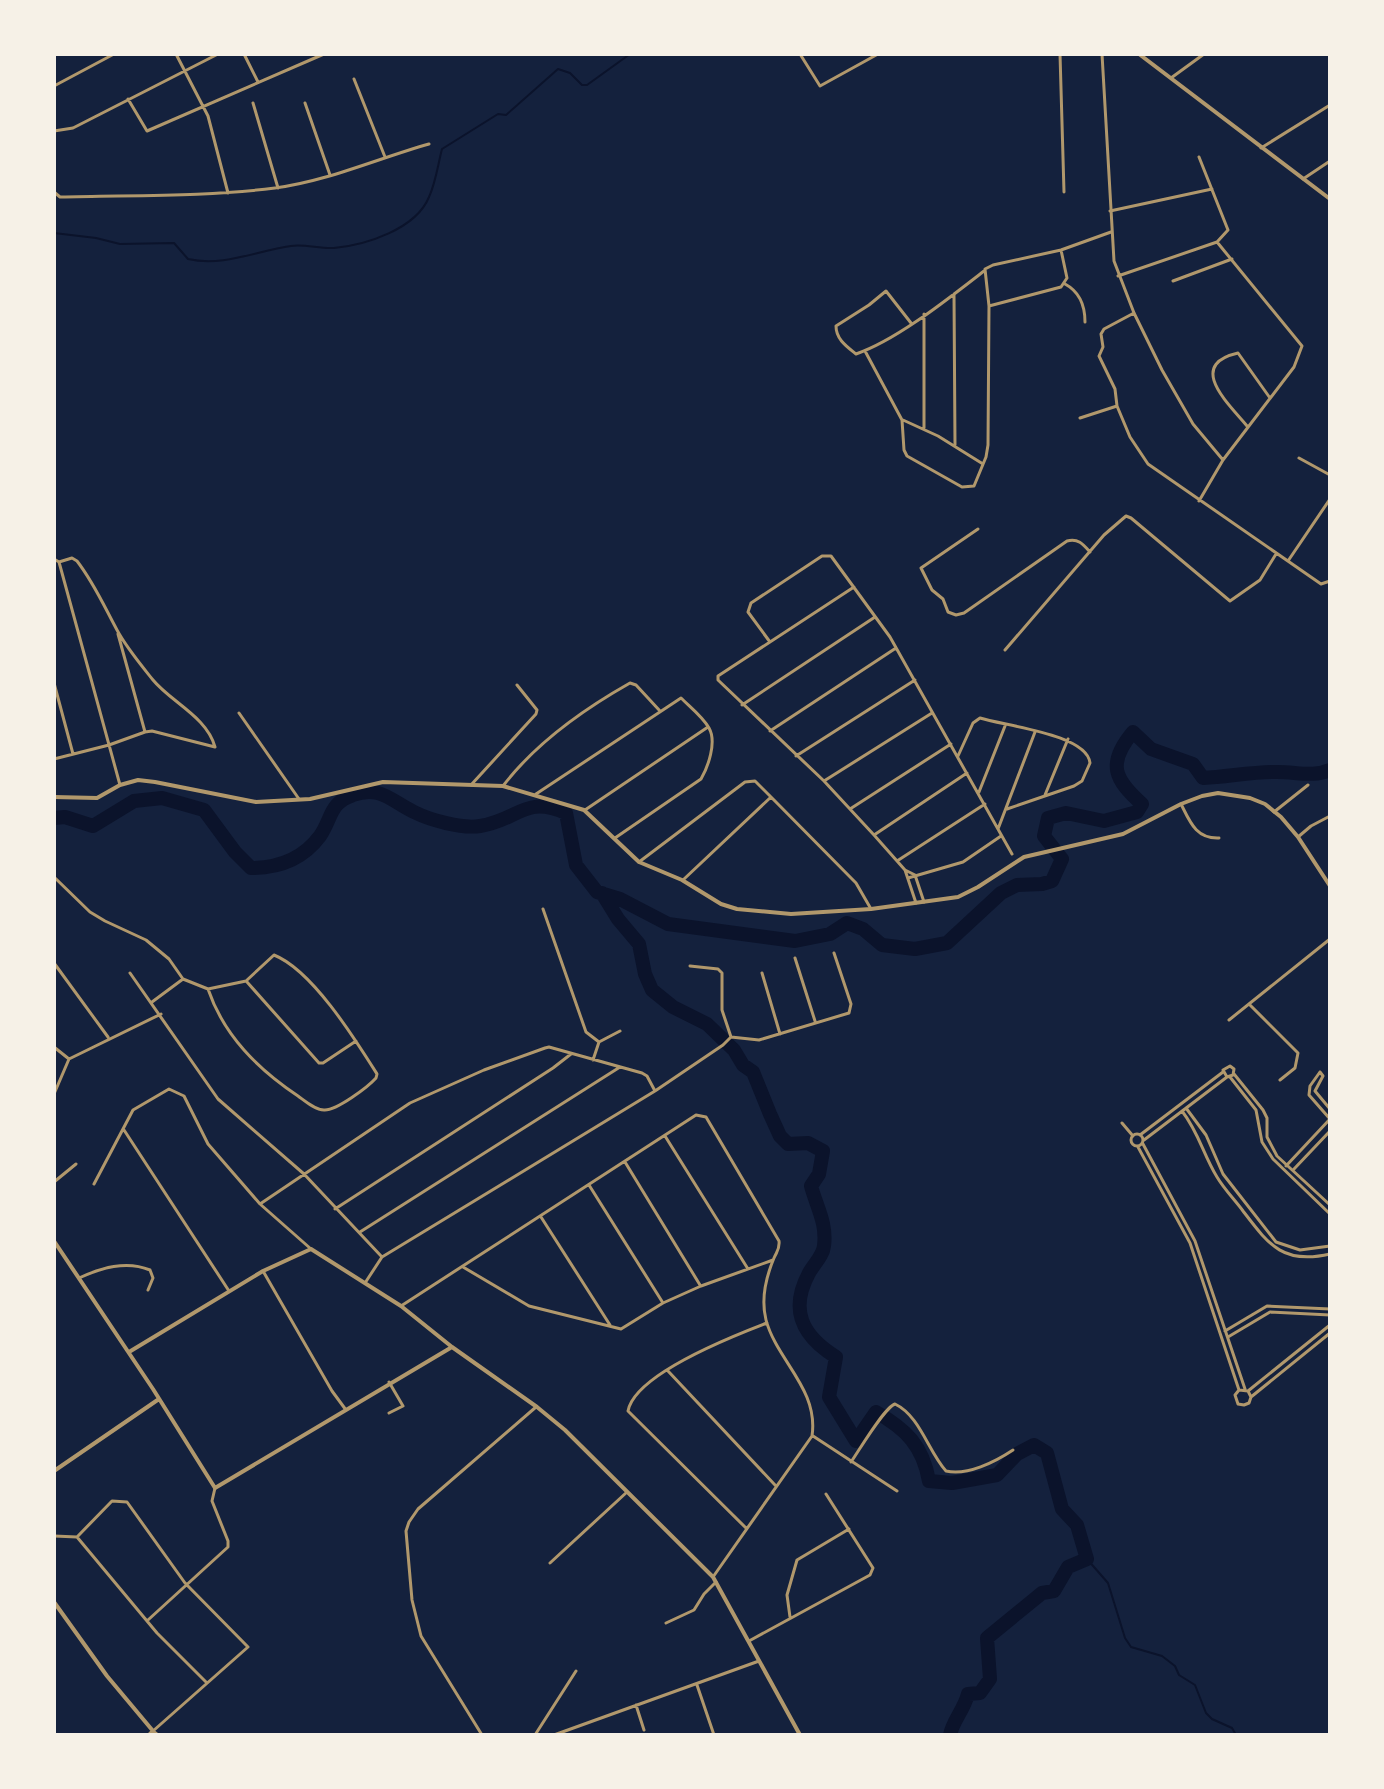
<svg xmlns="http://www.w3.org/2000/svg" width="1384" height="1789" viewBox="0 0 1384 1789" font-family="'Times New Roman',serif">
	<rect width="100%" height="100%" fill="#14213d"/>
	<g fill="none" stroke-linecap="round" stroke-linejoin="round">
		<path stroke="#0b132b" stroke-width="2" d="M54 233 96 238 120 244 174 243 188 259C223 267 256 251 291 246 305 244 320 249 334 248 366 245 416 229 429 197 436 182 438 164 442 149L498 114 506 115 558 69 570 73 582 85H587L630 54
			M1087 1559 1108 1583 1125 1638 1131 1647 1162 1656 1175 1666 1179 1675 1195 1685 1206 1713 1212 1719 1232 1728 1236 1735"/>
		<path stroke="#0b132b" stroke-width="14" d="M54 818 65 817 93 826 134 801 162 798 204 810 235 852 251 868C278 868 303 859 320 836 332 819 329 803 353 795 380 785 391 801 414 812 430 820 462 829 480 826 519 820 524 795 566 813L576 865 597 892 620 899 668 924 795 941 830 934 847 923 863 929 882 945 915 949 947 943 1001 893 1017 885 1042 884 1052 881 1062 859 1044 836 1048 818 1066 813 1104 821 1137 812 1142 804C1115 780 1106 764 1133 732L1151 749 1193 764 1203 778C1227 777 1250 772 1274 772 1294 771 1312 778 1330 770
			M602 893 618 919 639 944 645 974 652 990 673 1007 707 1024 734 1050 743 1065 753 1072 770 1114 780 1136 788 1144 808 1143 823 1151 819 1174 811 1186C817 1208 827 1223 824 1246 823 1256 814 1264 809 1273 789 1310 802 1336 836 1357L829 1397 856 1441 876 1412C906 1429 923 1446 929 1481L952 1483 997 1475 1017 1454 1034 1445 1047 1453 1062 1509 1077 1525 1087 1559 1068 1567 1054 1591 1042 1593 987 1638 990 1679 980 1693 968 1694C964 1710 953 1720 950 1735"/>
		<path stroke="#b1986c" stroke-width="3" d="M176 54 208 116 228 193
			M244 54 258 82
			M800 54 820 86 878 54
			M1060 54 1064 192
			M1102 54 1114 261 1134 313 1162 370 1193 424 1223 460
			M1171 78 1204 54
			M354 79 385 157
			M54 86 114 54
			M128 99 147 131 324 54
			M253 103 278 188
			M305 103 330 175
			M54 131 73 128 218 54
			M1261 148 1330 105
			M1303 179 1330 161
			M54 192 60 197C132 195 205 197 275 188 328 181 379 158 429 144
			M1110 211 1212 189
			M1118 276 1217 242 1228 230 1199 157
			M1173 281 1232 259
			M1065 284C1080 292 1085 306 1085 322
			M954 294 955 445
			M989 306 1061 287 1067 278 1061 250
			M1134 313 1104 329 1101 334 1103 347 1099 356 1115 389 1117 406 1130 437 1148 464 1321 584 1330 581
			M924 314V428
			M911 323 886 291 869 305 836 326C836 339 846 346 856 354 897 340 949 298 984 271
			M865 351 902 420 904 450 907 456 962 487 974 486 986 457 988 445 989 306 985 269 993 265 1061 250 1111 232
			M1080 418 1117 406
			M903 420 938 436 983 464
			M1247 426C1228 403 1186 365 1238 353L1270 398
			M1299 458 1330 475
			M1199 501 1223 460 1294 367 1302 346 1217 242
			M978 529 921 568 932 590 943 599 948 612 956 615 964 613 1067 541C1078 538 1083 544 1090 552
			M54 559 59 562 120 785
			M1288 561 1330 499
			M59 562 72 558 77 561C94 583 104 606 117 630 126 647 141 665 153 680 171 702 207 717 215 747L152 731 145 732
			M854 587 718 676V680L824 781 874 835 905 870 916 903
			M770 642 748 612 751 603 822 556H831L890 637 1012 854
			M1005 650 1104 535 1126 516 1131 518 1230 601 1260 580 1276 554
			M54 683 73 754
			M742 705 875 617
			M239 713 299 799
			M770 731 896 648
			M796 756 915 680
			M958 756 973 723 980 718C1005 726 1087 734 1090 763L1082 781 1074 786 1007 809
			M54 759 109 745 145 732 118 634
			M824 781 932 713
			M471 785 536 714 537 710 517 685
			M503 786C535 744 584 709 630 683L636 685 660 711
			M979 792 1005 726
			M536 794 681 698C690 707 703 717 709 728 717 742 708 767 701 779L615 838
			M1045 795 1068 739
			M1181 804C1190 822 1196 839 1219 838
			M850 809 951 744
			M585 810 708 727
			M1274 812 1308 785
			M998 829 1035 732
			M874 835 967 773
			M1298 837 1311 826 1330 816
			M897 861 985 804
			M639 862 745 782 755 781 771 797
			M905 870 915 875 924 902
			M54 877 90 912 105 921 146 940 169 959 183 979 208 989 246 981 274 955C312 970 355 1039 377 1074L376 1078C368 1087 336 1111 324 1110 315 1110 305 1101 298 1096 258 1069 224 1036 208 989
			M908 878 963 862 1001 836
			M683 880 771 797 856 883 871 909
			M543 909 586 1032 599 1042
			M795 958 815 1021
			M54 963 108 1037
			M130 973 218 1099 304 1174 382 1257
			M762 973 780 1034
			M247 982 319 1063H323L356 1041
			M152 1002 183 979
			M1250 1005 1298 1053 1295 1068 1280 1080
			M1229 1020 1330 939
			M731 1037 759 1040 849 1013 851 1004 834 953
			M54 1047 69 1059
			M593 1060 599 1042 620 1031
			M1320 1072 1310 1086 1309 1095 1330 1119
			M1320 1072 1323 1076 1315 1091 1330 1109
			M1234 1074 1263 1110 1267 1118V1137L1277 1156 1330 1205
			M1230 1077 1256 1110 1262 1142 1273 1159 1330 1214
			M54 1094 69 1059 161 1014
			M1186 1108 1206 1135 1223 1174 1276 1242 1300 1250 1330 1246
			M1182 1111C1199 1133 1203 1154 1217 1177 1224 1189 1235 1200 1243 1211 1269 1245 1283 1265 1330 1254
			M1122 1123 1133 1136
			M124 1130 229 1291
			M1131 1140a6 6 0 1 1 12 0a6 6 0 1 1-12 0Z
			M1140 1135 1223 1072
			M665 1136 748 1269
			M1144 1140 1227 1077 1233 1075 1234 1069 1230 1066 1223 1070 1227 1077
			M1143 1144 1195 1241 1245 1389
			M1138 1147 1190 1243 1239 1390
			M625 1162 700 1285
			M1286 1166 1330 1119
			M1294 1169 1330 1131
			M54 1182 76 1164
			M94 1184 133 1110 169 1089 184 1096 208 1144 260 1204 311 1249
			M589 1185 663 1303
			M260 1204 410 1103 484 1070 545 1048 549 1047 642 1073 647 1076 655 1091
			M335 1209 553 1068 571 1054
			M541 1217 610 1325
			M360 1232 620 1067
			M463 1267 529 1306 621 1329 663 1303 701 1286 773 1260
			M263 1271 332 1391 346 1410
			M79 1278C101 1268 126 1260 150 1270L153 1278 148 1290
			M365 1283 382 1257 655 1091 723 1045 731 1037 722 1010V973L718 969 690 966
			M401 1306 696 1115 706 1117 779 1241C780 1249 777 1251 774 1258 766 1277 761 1300 766 1320 777 1361 819 1389 812 1436L713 1577
			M1225 1331 1267 1306 1330 1309
			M1228 1337 1270 1312 1330 1315
			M668 1371 775 1485
			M1248 1391 1251 1397 1249 1403 1244 1405 1238 1404 1235 1395 1239 1390 1248 1391 1330 1325
			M1251 1397 1330 1333
			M389 1413 403 1406 389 1382
			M813 1436 897 1491
			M851 1462C860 1449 884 1408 895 1404 920 1416 928 1451 946 1471 967 1476 995 1462 1013 1450
			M746 1528 628 1411C635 1374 733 1336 767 1323
			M54 1536 77 1537 157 1633 207 1683
			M77 1537 112 1501 127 1502 185 1583 248 1647 153 1731 158 1735
			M550 1563 627 1492
			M790 1617 787 1595 797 1560 849 1529
			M148 1620 228 1547V1541L212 1501 215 1488
			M666 1623 694 1610 704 1594 716 1582
			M749 1641 870 1575 873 1568 826 1494
			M697 1685 714 1735
			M636 1705 644 1730
			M482 1735 421 1636 412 1600 406 1531 409 1522 418 1509 536 1407
			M535 1735 576 1671
			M554 1735 759 1661"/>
		<path stroke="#b1986c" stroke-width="4" d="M1139 54 1330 199
			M54 797 97 798 120 785 138 780 155 782 256 802 310 799 383 782 503 786 584 810 639 862 682 880 721 904 737 909 791 914 871 909 958 897 978 887 1024 857 1123 834 1181 804 1202 796 1218 793 1250 798 1265 804 1281 817 1298 837 1330 886
			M54 1241 153 1389 215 1488 452 1347
			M129 1352 263 1271 311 1249 401 1306 452 1347 537 1407 565 1430 713 1577 800 1735
			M54 1471 159 1399
			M54 1602 107 1676 153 1731 149 1735"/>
	</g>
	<rect width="1384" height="1789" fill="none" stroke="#f6f1e7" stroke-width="112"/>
</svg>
